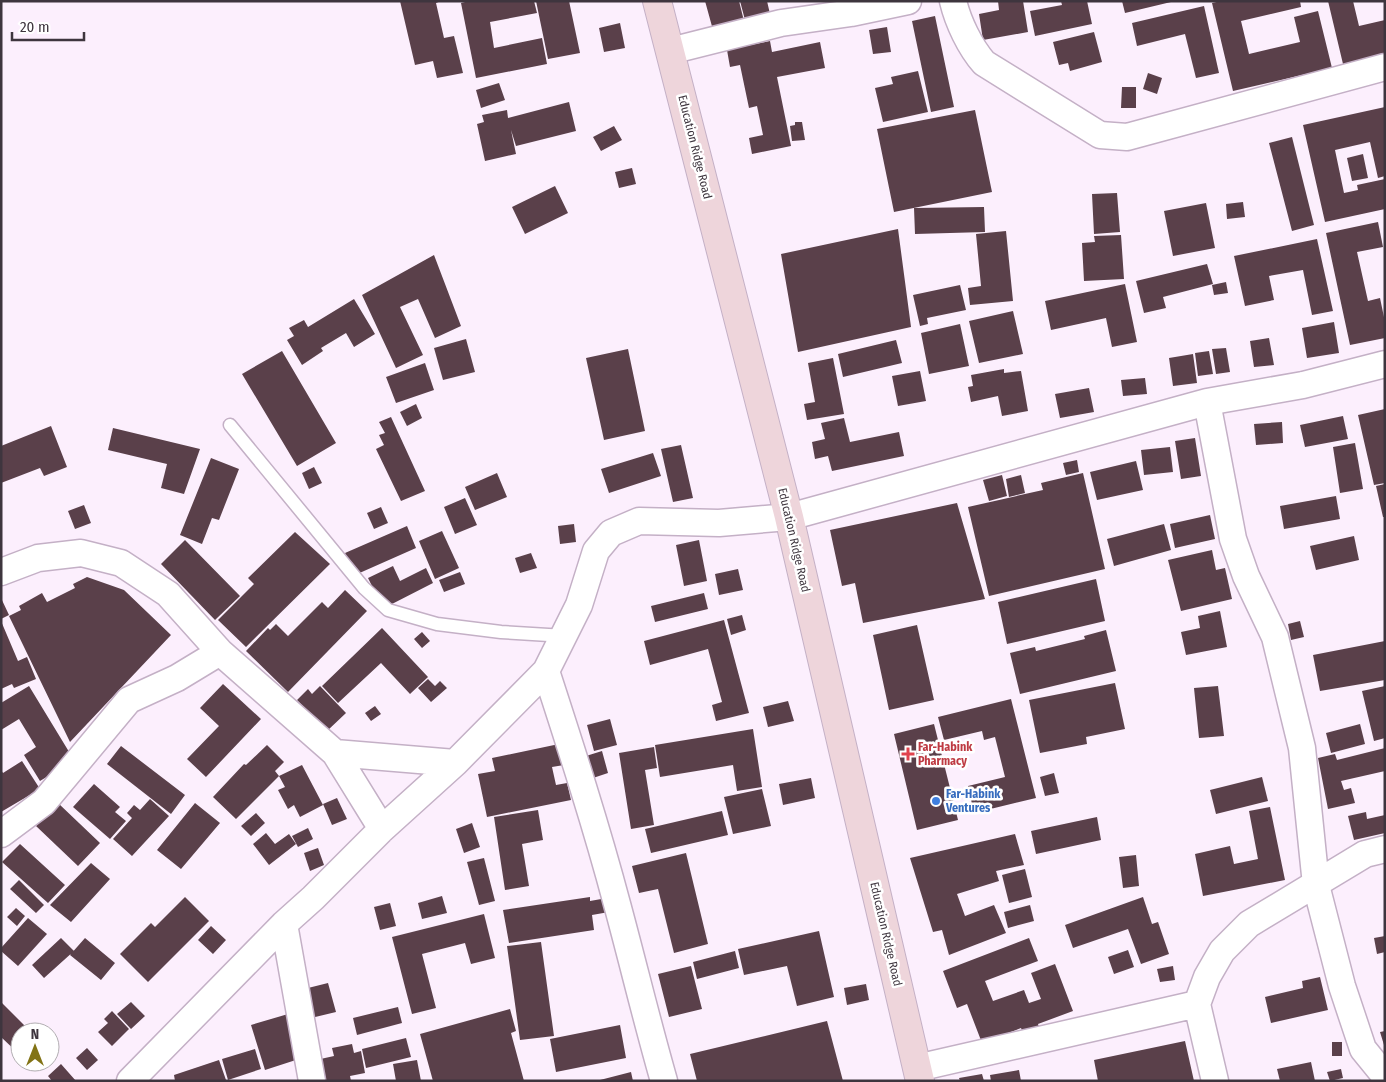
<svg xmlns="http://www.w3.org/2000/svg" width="1386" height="1082" viewBox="0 0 1386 1082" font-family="'Fira Sans Condensed',sans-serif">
	<rect width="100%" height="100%" fill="#fceffd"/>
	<path fill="#5a404a" d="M400 1H441L436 3 444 38 454 36 463 73 437 78 433 61 415 65Z
		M469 1H534L537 13 490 22 494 48 542 38 547 64 476 78 461 3Z
		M536 1H569L580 53 548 59Z
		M705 1H739L744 21 713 30Z
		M740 1H767L770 14 745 20Z
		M998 1H1023L1028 32 983 40 979 14 999 10Z
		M1061 1H1087L1092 24 1035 36 1030 11 1062 5Z
		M1122 1H1171V2L1125 13Z
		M1221 1H1300L1301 7 1241 21 1249 54 1300 42 1294 17 1318 11 1332 68 1233 91 1212 3Z
		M1328 1H1353L1359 26 1385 20V54L1343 64Z
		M1204 6 1219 73 1196 78 1185 34 1137 46 1132 23Z
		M935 16 954 107 931 112 912 21Z
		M620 23 625 48 604 52 599 28Z
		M887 27 891 52 873 54 869 30Z
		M1094 32 1102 62 1070 71 1068 63 1059 65 1053 42Z
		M770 41 772 52 820 42 825 68 777 77 791 146 752 154 749 138 763 135 757 106 749 108 740 65 730 67 727 50Z
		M918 71 928 112 883 122 875 88 893 84 891 77Z
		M1148 73 1162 78 1157 94 1143 89Z
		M499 83 505 100 481 108 476 90Z
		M1122 87H1136V108H1121Z
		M569 102 576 131 516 146 511 130 516 154 485 161 477 124 484 122 482 115 507 110 508 118Z
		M1385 107V176L1378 178 1370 142 1335 150 1344 193 1358 190 1357 185 1385 179V209L1325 222 1303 125Z
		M975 110 992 192 894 212 877 129Z
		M795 122H802L805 140 792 141 790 126 795 125Z
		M614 126 622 140 601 151 593 137Z
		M1292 137 1314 225 1292 231 1269 143Z
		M1363 154 1368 178 1352 181 1347 158Z
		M632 168 636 184 619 188 615 172Z
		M555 186 568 213 525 234 512 207Z
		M1117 193 1120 232 1094 234 1092 194Z
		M1243 202 1245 217 1227 219 1226 204Z
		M1206 203 1215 248 1173 256 1164 211Z
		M984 207 985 232 915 234 914 208Z
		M1378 222 1383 247 1357 252 1368 301 1380 298 1385 322V338L1350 345 1326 233Z
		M898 229 911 327 798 352 781 254Z
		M1006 231 1013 301 970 305 968 288 981 286 976 234Z
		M1121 235 1124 279 1084 281 1082 243 1095 242 1094 236Z
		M1317 239 1333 311 1312 315 1303 270 1269 276 1274 300 1245 306 1234 256Z
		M434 255 461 326 435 338 418 299 400 307 423 355 396 368 362 295Z
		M1207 264 1213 284 1163 297 1166 308 1144 313 1136 281Z
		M1226 282 1228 293 1214 295 1212 285Z
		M1125 284 1137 342 1112 347 1106 318 1051 330 1045 301Z
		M960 285 966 310 927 318 928 324 920 326 913 295Z
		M354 299 375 334 354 347 346 333 321 348 323 351 302 365 287 340 294 336 289 328 304 320 308 327Z
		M1013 311 1023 354 979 363 969 321Z
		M1334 322 1339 353 1307 358 1302 328Z
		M960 324 969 366 929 374 921 333Z
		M1269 338 1274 365 1254 367 1250 341Z
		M466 339 475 372 443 380 434 348Z
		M896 340 902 363 843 377 838 354Z
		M1226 348 1230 372 1216 374 1212 349Z
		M628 349 645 431 604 440 586 358Z
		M282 351 336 443 297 466 242 374Z
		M1209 351 1213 374 1198 376 1195 353Z
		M1193 354 1197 383 1173 386 1169 358Z
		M833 358 844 414 807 420 804 404 815 402 808 363Z
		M425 363 434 390 396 403 386 377Z
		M1004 369V373L1021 371 1028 411 1002 416 998 396 971 402 968 387 973 386 971 375Z
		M920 371 926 401 898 406 892 376Z
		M1145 378 1147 394 1123 396 1121 380Z
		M1089 388 1094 412 1060 418 1055 394Z
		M416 404 422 418 407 426 400 412Z
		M1385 409V483L1374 485 1358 415Z
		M1343 416 1348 439 1305 447 1300 425Z
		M391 417 425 491 401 501 376 449 384 445 379 435 385 433 379 422Z
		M844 418 850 442 899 432 904 456 832 471 828 456 815 459 812 442 825 439 821 423Z
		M1282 422 1283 443 1256 445 1254 424Z
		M51 426 67 467 44 476 40 468 1 483V446Z
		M113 428 200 449 184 494 161 488 167 464 108 450Z
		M1195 438 1201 476 1181 479 1175 441Z
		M1355 443 1363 489 1340 493 1333 447Z
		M681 445 693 498 673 502 661 449Z
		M1170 447 1173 472 1144 475 1141 450Z
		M653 453 661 476 609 493 601 469Z
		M211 458 239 469 219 520 212 518 202 544 180 535Z
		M1077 460 1079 472 1066 475 1063 463Z
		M1136 461 1143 490 1097 500 1090 472Z
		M314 467 322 483 309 489 302 473Z
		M497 473 507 497 475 510 465 487Z
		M1083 473 1105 569 989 596 968 507 1043 490 1041 483Z
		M1002 475 1007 496 989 501 983 480Z
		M1021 475 1025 493 1009 497 1006 479Z
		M1385 484V517H1383L1376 486Z
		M1336 496 1340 519 1284 529 1280 506Z
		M465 498 477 525 455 534 444 507Z
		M957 503 985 599 863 623 855 583 842 586 830 530Z
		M84 505 91 523 75 529 68 511Z
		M381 507 388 523 374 529 367 513Z
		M1210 515 1215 539 1175 548 1170 524Z
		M574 524 576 542 560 544 558 526Z
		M1164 524 1171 550 1114 566 1107 539Z
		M407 526 416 548 355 575 345 553Z
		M442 531 459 568 435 579 419 541Z
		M295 532 330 564 246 647 218 620 254 584 248 578Z
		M1354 536 1359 560 1316 570 1310 546Z
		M185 540 240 596 215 620 161 564Z
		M699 540 707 581 684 586 676 545Z
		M1212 550 1216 570 1225 568 1232 599 1181 611 1168 560Z
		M531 553 537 568 520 573 515 558Z
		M393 566 400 581 426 568 433 583 390 605 374 590 368 578Z
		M738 569 743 590 719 595 715 574Z
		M460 572 465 584 444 592 439 580Z
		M87 577 124 590 171 635 70 742 9 616 21 610 19 606 42 593 47 602 75 588 73 584Z
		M1096 579 1105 621 1007 644 998 602Z
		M345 590 367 611 288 692 246 651 268 628 270 630 276 624 288 636 322 602 328 608Z
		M704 593 708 609 655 622 651 606Z
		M1 598 9 615 1 619Z
		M1220 611 1227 647 1186 655 1181 632 1200 628 1198 616Z
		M742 615 746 630 731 635 727 619Z
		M724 620 749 713 716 721 712 705 722 702 708 649 650 665 644 641Z
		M1 621 18 661 27 657 36 679 14 688 12 684 1 689Z
		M1300 621 1304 637 1291 640 1288 624Z
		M917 625 934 700 889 710 873 635Z
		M382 628 428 677 410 694 381 663 338 703 322 686Z
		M1106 630 1116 671 1020 694 1010 653 1035 647 1036 651 1085 639 1084 636Z
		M422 632 430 641 422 648 414 639Z
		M1385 641V680L1320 691 1313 655Z
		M428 679 435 686 440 681 447 688 431 702 418 688Z
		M1115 683 1125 729 1086 737 1087 744 1040 753 1029 700Z
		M223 684 261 719 206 777 187 759 219 726 200 708Z
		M29 686 74 760 40 781 24 755 36 747 19 719 1 730V703Z
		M320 686 346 713 327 731 297 700 308 689 312 694Z
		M1218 686 1224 736 1199 738 1194 688Z
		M1385 686V738L1374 741 1362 691Z
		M1011 699 1036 798 974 813 968 786 1005 777 995 737 984 740 982 731 944 740 938 717Z
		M788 701 794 721 768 727 763 707Z
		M375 706 381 714 371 721 365 713Z
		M610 719 617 745 594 751 587 725Z
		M934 724 958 820 917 830 894 734Z
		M1360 724 1365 744 1331 753 1326 733Z
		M753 729 762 787 737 791 733 765 660 777 655 745Z
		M559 744 564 765 552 767 556 785 567 783 571 800 487 817 478 774 495 771 492 758Z
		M267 745 284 762 275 771 279 776 236 819 213 797 244 764 246 765Z
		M121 746 185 795 171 814 107 764Z
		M654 747 657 768 645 770 654 825 631 829 619 753Z
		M1385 748V771L1341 781 1344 790 1351 788 1355 803 1328 809 1318 758 1335 754 1337 760Z
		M602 751 608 773 593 778 586 756Z
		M22 761 40 789 1 812V770L3 773Z
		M302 765 323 805 300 817 294 805 288 809 278 790 285 787 279 776Z
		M1054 773 1059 793 1045 796 1040 777Z
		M1262 777 1268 801 1216 814 1210 790Z
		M811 778 815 798 783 805 779 784Z
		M94 784 120 807 115 812 126 821 110 839 73 807Z
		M762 789 771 826 733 834 724 797Z
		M337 798 347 819 332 825 323 804Z
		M150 799 169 816 132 856 113 839 132 818 127 813 134 805 140 810Z
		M58 803 100 843 78 866 36 826Z
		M195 803 220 823 181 869 157 850Z
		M1270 807 1285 880 1203 896 1195 854 1230 846 1234 864 1258 859 1249 811Z
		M538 810 543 840 522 844 529 886 505 890 494 817Z
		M722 811 728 835 651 853 645 829Z
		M1366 812 1367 819 1385 815V833L1354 840 1348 816Z
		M256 813 265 823 251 836 241 826Z
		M1097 817 1101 840 1036 854 1031 831Z
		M472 823 480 847 464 853 456 829Z
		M308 828 313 839 298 847 292 836Z
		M266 833 275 844 289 834 296 844 269 865 253 844Z
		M1015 834 1024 865 996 871 999 881 957 894 965 916 994 905 1006 933 949 955 942 930 933 932 910 858Z
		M20 844 65 885 48 903 2 862Z
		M318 848 324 865 310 871 304 853Z
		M686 853 708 944 674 953 658 889 639 893 632 866Z
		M1136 855 1139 886 1123 888 1119 857Z
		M484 858 495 901 479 905 467 862Z
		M91 863 110 879 71 922 50 905Z
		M1025 869 1032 897 1009 903 1002 875Z
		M19 880 44 905 36 913 10 889Z
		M442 896 447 913 422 919 418 903Z
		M185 897 209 921 148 982 120 954 151 923 155 927Z
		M590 897V901L607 898 609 912 592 915 594 930 509 943 503 910Z
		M1143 897 1152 924 1158 922 1169 954 1141 964 1128 929 1073 948 1065 925Z
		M390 903 396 926 380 930 374 907Z
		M1030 905 1034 921 1008 928 1004 912Z
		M16 908 25 916 17 926 7 917Z
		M484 914 495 958 471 964 465 943 422 954 436 1008 412 1014 392 937Z
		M28 918 47 934 18 966 1 951V948Z
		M211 926 226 940 213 954 198 940Z
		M819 931 834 997 797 1006 787 966 744 975 738 949Z
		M1385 936V952L1377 954 1374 938Z
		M61 938 74 951 44 978 32 965Z
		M85 938 115 963 101 980 70 955Z
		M1029 938 1038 961 985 981 993 1001 1024 990 1029 1003 1041 999 1031 973 1055 964 1073 1011 1038 1024 1039 1027 1023 1033 1021 1028 982 1043 967 1004 957 1008 943 971Z
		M541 942 554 1036 520 1040 507 946Z
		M1128 950 1134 967 1114 974 1108 957Z
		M735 951 739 968 697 979 693 962Z
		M691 966 702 1009 669 1017 658 974Z
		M1173 966 1175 980 1160 982 1157 969Z
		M1320 977 1328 1010 1271 1023 1265 997 1303 988 1302 981Z
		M328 983 336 1012 311 1018 304 989Z
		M866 984 869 1000 847 1005 844 988Z
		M1 1002 31 1032H20V1055L1 1037Z
		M131 1002 145 1016 131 1029 117 1014Z
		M398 1007 402 1023 357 1035 353 1018Z
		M510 1009 516 1031 511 1033 524 1081H433L420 1034Z
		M112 1011 129 1029 112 1046 98 1032 108 1023 104 1019Z
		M288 1014 302 1058 265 1070 251 1025Z
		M827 1021 843 1081H697L690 1054Z
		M620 1025 626 1058 556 1072 550 1039Z
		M1385 1031V1045H1384L1380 1032Z
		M406 1038 411 1057 366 1068 362 1049Z
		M1185 1041 1194 1081H1098L1094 1060Z
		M1332 1042H1342V1056H1332Z
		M352 1044 354 1053 361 1051 365 1073 350 1076 351 1081H320L316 1060 334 1056 332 1048Z
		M87 1048 98 1060 87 1070 76 1058Z
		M255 1049 261 1069 228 1080 222 1059Z
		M219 1060 226 1080 175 1081 174 1075Z
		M417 1060 421 1081H396L393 1064Z
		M1311 1062 1315 1081H1280L1277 1069Z
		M61 1064 76 1081H52L48 1076Z
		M1341 1069 1343 1078 1330 1081 1327 1072Z
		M1019 1070 1021 1081H991L990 1075Z
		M631 1072 633 1081H600V1080Z
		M982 1074 984 1081H960L959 1078Z"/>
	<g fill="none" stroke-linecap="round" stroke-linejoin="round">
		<g stroke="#c4b0c6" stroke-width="15">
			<path id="lane" d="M230 425 364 588 388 610 437 624 501 632 565 636"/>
		</g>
		<g stroke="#c4b0c6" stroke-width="29">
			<path id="street" d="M953 1C958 22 970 47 984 63L1100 135 1127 137 1385 67
				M670 51 781 23 851 13 908 1
				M1207 402 1233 539 1246 576 1275 637 1302 748 1316 885 1342 986 1363 1049 1385 1076
				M1 572 38 558 81 553 121 563 168 594 220 652 335 753 382 829
				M546 671C571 748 596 825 617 904 633 963 647 1022 664 1081
				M335 753 455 763
				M1 834 44 802 129 700 177 678 220 652
				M284 924 312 1081
				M917 1068 1197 1004
				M130 1081 284 924 313 898 382 829 455 763 546 671 579 605 596 551 611 533 639 521 719 523 789 517 1207 402 1303 385 1385 364
				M1215 1081 1197 1004 1207 977 1222 951 1249 924 1365 854 1385 849"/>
		</g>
		<g stroke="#c4b0c6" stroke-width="30">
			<path id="secondary" d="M657 1 789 517 920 1081"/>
		</g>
		<use href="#lane" stroke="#fff" stroke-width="12"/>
		<use href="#street" stroke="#fff" stroke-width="26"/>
		<use href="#secondary" stroke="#eed5db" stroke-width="28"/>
	</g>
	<path fill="#e0444e" stroke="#fff" stroke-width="2" d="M905.5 746.5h5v5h5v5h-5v5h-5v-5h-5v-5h5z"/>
	<circle fill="#3f7fe0" stroke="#fff" stroke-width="2" cx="936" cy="801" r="5"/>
	<g text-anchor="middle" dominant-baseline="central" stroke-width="5" stroke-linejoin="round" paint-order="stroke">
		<g font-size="12" fill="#3e353e" stroke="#fff">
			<text transform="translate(695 147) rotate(76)">Education Ridge Road</text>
			<text transform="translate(794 540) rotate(77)">Education Ridge Road</text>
			<text transform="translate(886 934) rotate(77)">Education Ridge Road</text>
		</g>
		<g font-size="12" font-weight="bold" fill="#be3a42" stroke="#fff" text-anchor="start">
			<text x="918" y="747">Far-Habink<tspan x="918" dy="14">Pharmacy</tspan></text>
		</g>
		<g font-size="12" font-weight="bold" fill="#366cbe" stroke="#fff" text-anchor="start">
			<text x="946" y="794">Far-Habink<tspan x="946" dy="14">Ventures</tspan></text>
		</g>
	</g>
	<rect width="1386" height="1082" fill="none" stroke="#3e353e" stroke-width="5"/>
	<g transform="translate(35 1047)"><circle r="24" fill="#ffffff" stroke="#b2aeb2"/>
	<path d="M0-4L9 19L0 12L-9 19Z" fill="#827315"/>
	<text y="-8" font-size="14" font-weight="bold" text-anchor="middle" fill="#3e353e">N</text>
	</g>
	<path d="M12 32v8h72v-8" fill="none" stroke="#3e353e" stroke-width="2.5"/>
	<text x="20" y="32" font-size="15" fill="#3e353e" stroke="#ffffff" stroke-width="4" paint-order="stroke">20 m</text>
</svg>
